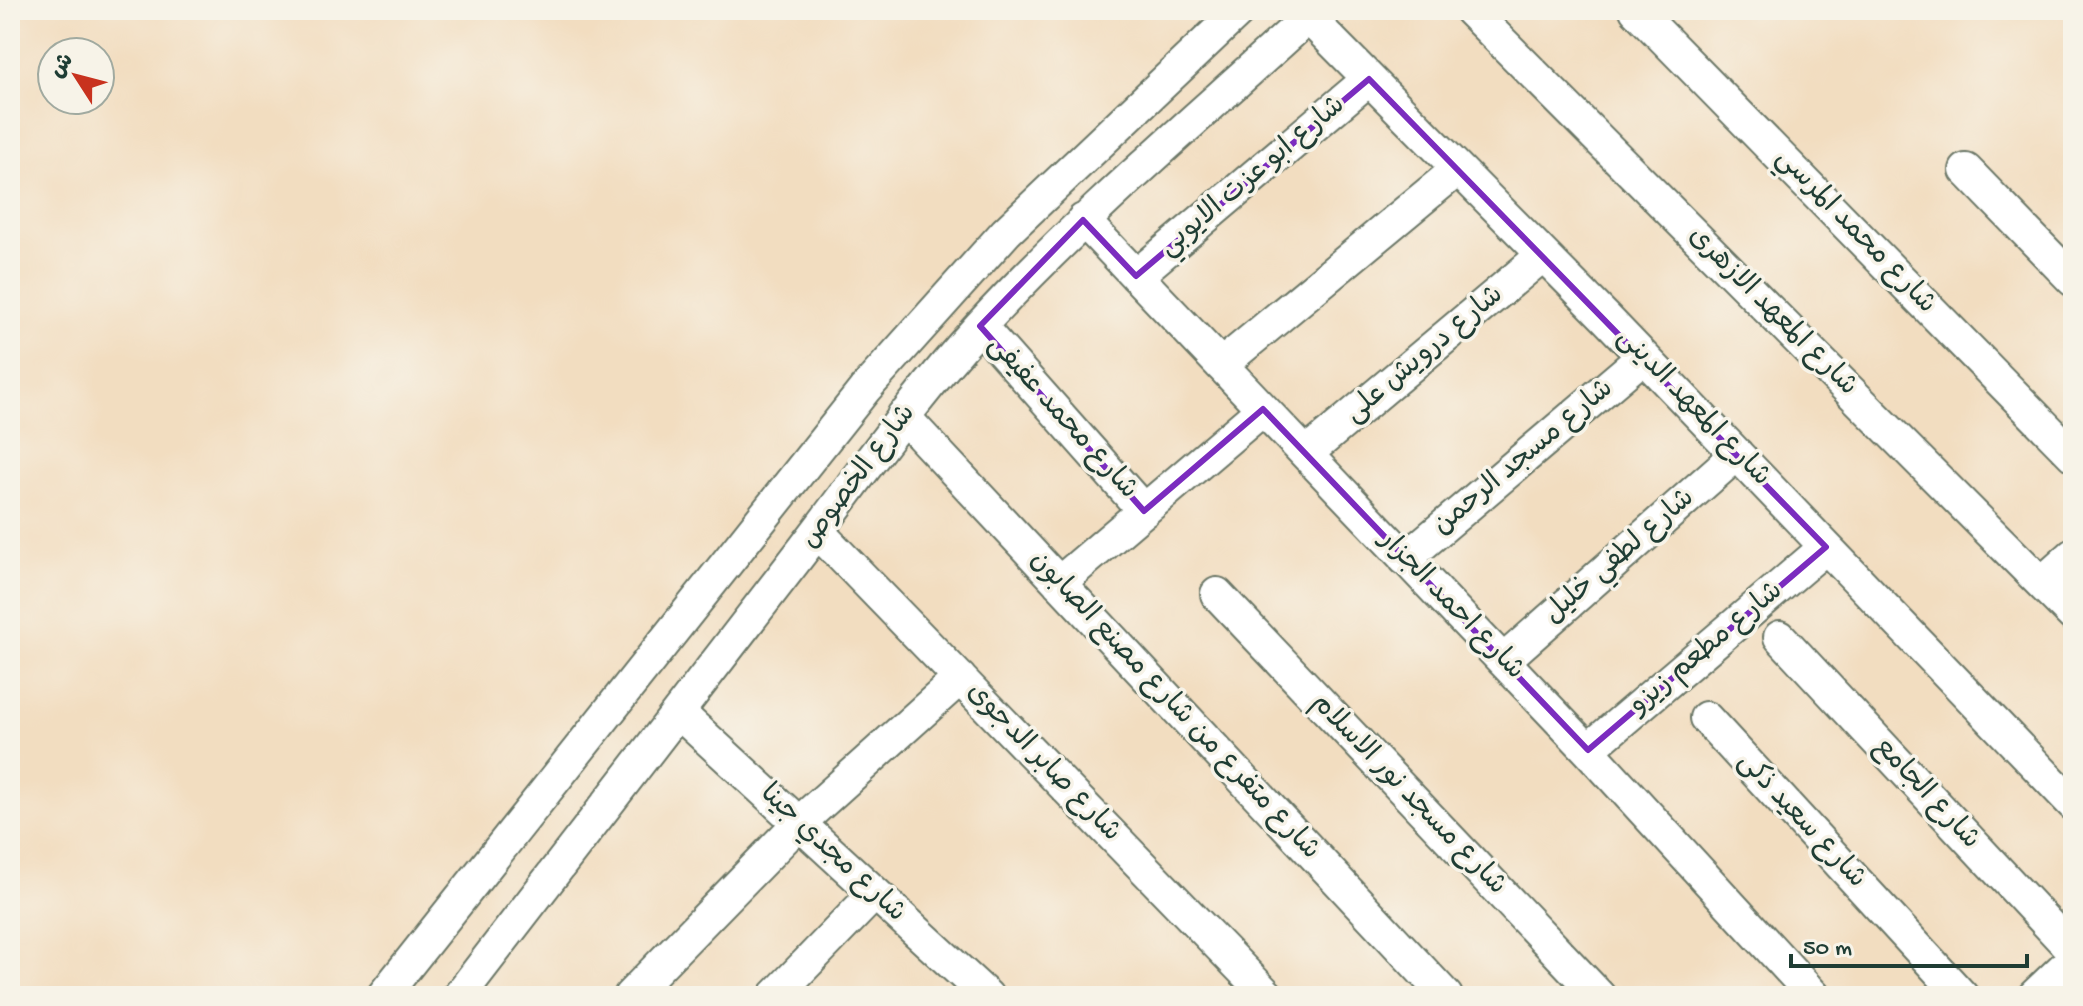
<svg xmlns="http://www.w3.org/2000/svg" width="2083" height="1006" viewBox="0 0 2083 1006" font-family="'Gochi Hand','Playpen Sans Arabic',sans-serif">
	<rect width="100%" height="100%" fill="#f7f3e8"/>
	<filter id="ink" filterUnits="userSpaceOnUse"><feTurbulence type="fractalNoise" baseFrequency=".0125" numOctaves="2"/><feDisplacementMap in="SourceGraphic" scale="16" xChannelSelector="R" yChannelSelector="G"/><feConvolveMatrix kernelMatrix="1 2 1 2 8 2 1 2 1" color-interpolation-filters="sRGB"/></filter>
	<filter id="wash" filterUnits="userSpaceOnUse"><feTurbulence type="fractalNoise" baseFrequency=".006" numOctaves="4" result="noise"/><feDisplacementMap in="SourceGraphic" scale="32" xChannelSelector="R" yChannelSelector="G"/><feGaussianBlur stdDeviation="1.8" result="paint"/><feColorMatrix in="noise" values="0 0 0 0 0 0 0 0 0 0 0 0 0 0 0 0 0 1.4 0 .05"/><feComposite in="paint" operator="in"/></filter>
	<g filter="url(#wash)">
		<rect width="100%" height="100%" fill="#f2ddc0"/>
	</g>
	<g filter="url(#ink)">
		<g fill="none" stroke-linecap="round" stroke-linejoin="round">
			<g stroke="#697565" stroke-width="36">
				<path id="street" d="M1470 10 2073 615
					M1636 10 2073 455
					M1308 17 1606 318 2073 804
					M1966 170 2073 280
					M1083 220 1588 750 1814 996
					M1136 276 1369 79
					M980 326 1144 511
					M1221 365 1458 169
					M903 416 1446 996
					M1306 454 1543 255
					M818 532 1268 996
					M1405 559 1643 357
					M2043 582 2073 555
					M1059 583 1263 409
					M1217 594 1599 996
					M1780 637 2073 951
					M1503 661 1737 454
					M678 712 987 996
					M1706 718 1962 996
					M1588 750 1826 547
					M383 996 865 389 1006 232 1240 10
					M459 996C570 852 682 708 793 563 855 483 912 400 980 326 1085 212 1203 114 1316 10
					M630 996 799 823 960 678
					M775 996 875 893
					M2034 996 2073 959"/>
			</g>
			<use href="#street" stroke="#fff" stroke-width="32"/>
		</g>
	</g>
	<path fill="none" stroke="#7b2cbf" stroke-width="6" stroke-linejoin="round" d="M1369 79 1826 547 1588 750 1263 409 1144 511 980 326 1083 220 1136 276Z"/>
	<g text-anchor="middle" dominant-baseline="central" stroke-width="7" stroke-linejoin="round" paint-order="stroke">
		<g font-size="28" fill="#1f3d34" stroke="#f7f3e8">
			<text transform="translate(1253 177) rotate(-40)">شارع ابو عزت الايوبي</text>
			<text transform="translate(1855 232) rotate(46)">شارع محمد المرسي</text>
			<text transform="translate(1772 312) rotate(45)">شارع المعهد الازهرى</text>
			<text transform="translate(1425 355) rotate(-40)">شارع درويش على</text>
			<text transform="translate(1693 408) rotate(46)">شارع المعهد الدينى</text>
			<text transform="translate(1062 418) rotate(48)">شارع محمد عفيفى</text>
			<text transform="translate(1524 458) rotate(-40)">شارع مسجد الرحمن</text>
			<text transform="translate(859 477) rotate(-53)">شارع الخصوص</text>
			<text transform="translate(1620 557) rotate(-41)">شارع لطفي خليل</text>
			<text transform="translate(1451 606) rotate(46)">شارع احمد الجزار</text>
			<text transform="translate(1707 649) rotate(-40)">شارع مطعم زيزو</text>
			<text transform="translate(1174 706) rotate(47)">شارع متفرع من شارع مصنع الصابون</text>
			<text transform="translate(1043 763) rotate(46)">شارع صابر الدجوى</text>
			<text transform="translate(1926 794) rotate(47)">شارع الجامع</text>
			<text transform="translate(1408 795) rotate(46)">شارع مسجد نور الاسلام</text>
			<text transform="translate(1801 821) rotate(47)">شارع سعيد ذكى</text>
			<text transform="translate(832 854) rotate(43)">شارع مجدي جينا</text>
		</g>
	</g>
	<rect width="2083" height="1006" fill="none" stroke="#f7f3e8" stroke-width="40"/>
	<g transform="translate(76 76) rotate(306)"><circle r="38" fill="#f7f3e8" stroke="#a1aaa0" stroke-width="2"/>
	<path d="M0-6L14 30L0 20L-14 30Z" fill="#c8321e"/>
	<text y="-12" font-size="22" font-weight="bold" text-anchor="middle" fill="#1f3d34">ش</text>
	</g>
	<path d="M1791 954v12h236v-12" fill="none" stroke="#1f3d34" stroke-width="4"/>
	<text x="1803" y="954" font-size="24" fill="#1f3d34" stroke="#f7f3e8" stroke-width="6" paint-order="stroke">50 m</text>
</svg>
